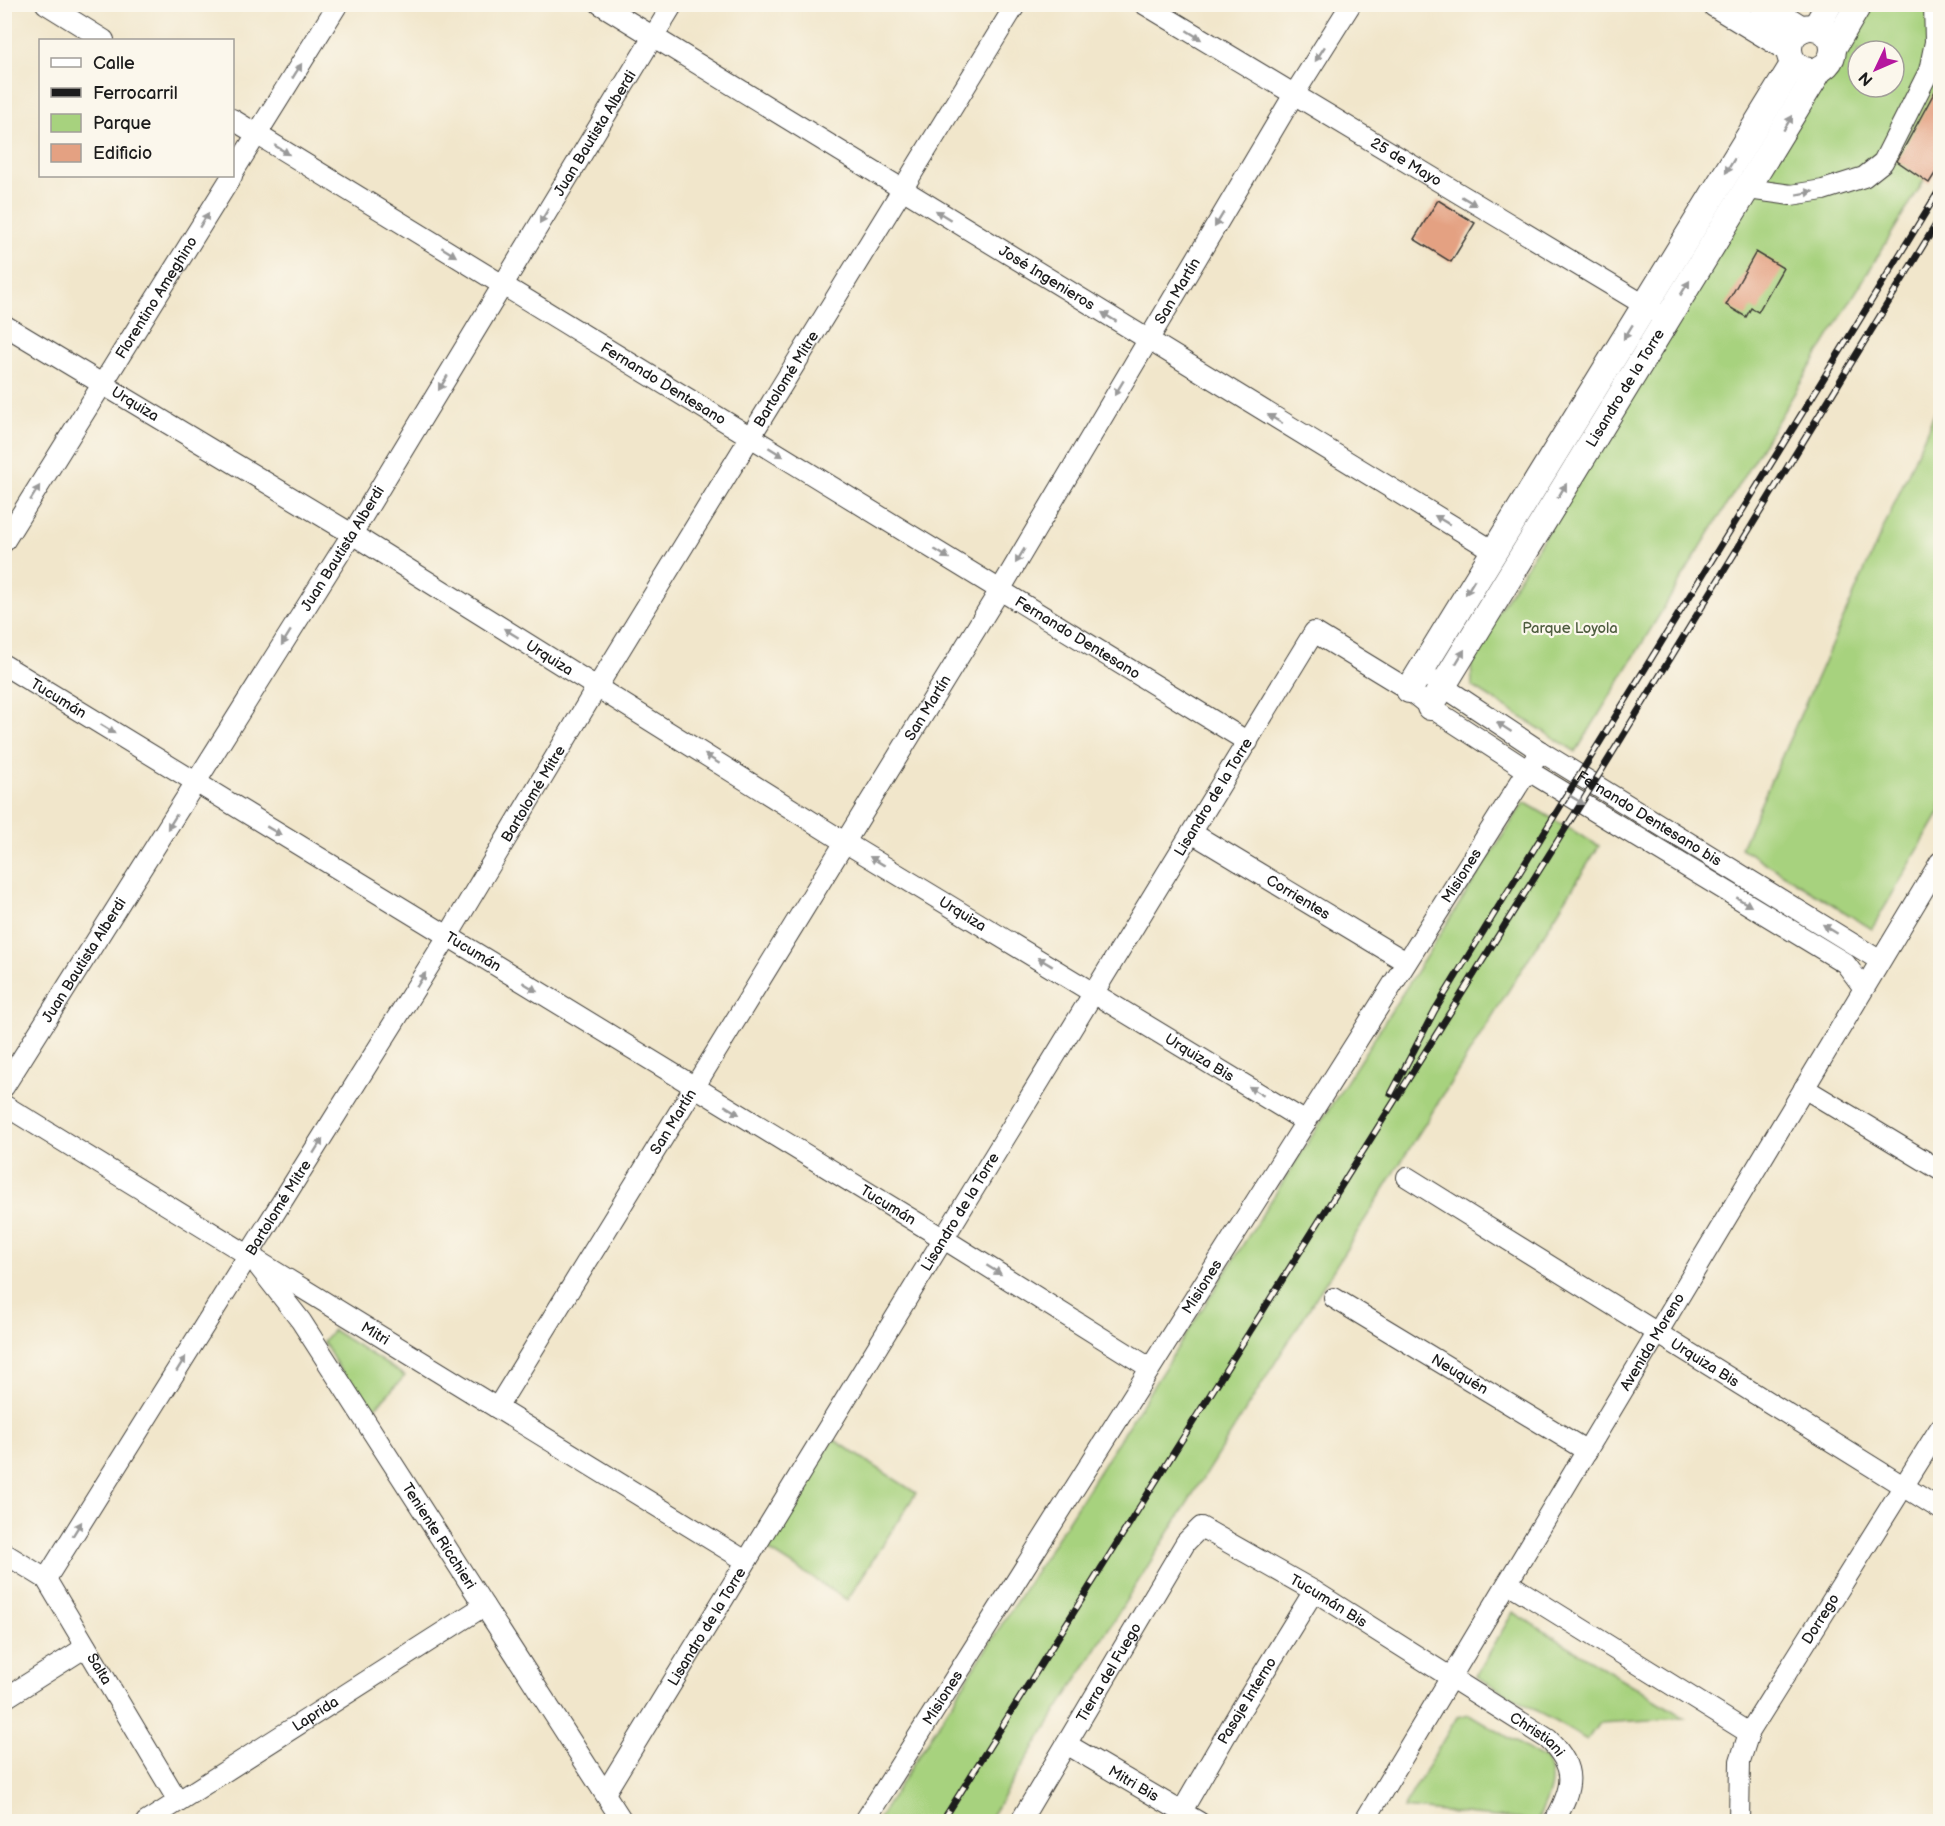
<svg xmlns="http://www.w3.org/2000/svg" width="1945" height="1826" viewBox="0 0 1945 1826" font-family="'Balsamiq Sans',sans-serif">
	<rect width="100%" height="100%" fill="#fbf7ec"/>
	<filter id="ink" filterUnits="userSpaceOnUse"><feTurbulence type="fractalNoise" baseFrequency=".0167" numOctaves="2"/><feDisplacementMap in="SourceGraphic" scale="12" xChannelSelector="R" yChannelSelector="G"/><feConvolveMatrix kernelMatrix="1 2 1 2 8 2 1 2 1" color-interpolation-filters="sRGB"/></filter>
	<filter id="wash" filterUnits="userSpaceOnUse"><feTurbulence type="fractalNoise" baseFrequency=".008" numOctaves="4" result="noise"/><feDisplacementMap in="SourceGraphic" scale="24" xChannelSelector="R" yChannelSelector="G"/><feGaussianBlur stdDeviation="1.35" result="paint"/><feColorMatrix in="noise" values="0 0 0 0 0 0 0 0 0 0 0 0 0 0 0 0 0 1.4 0 .05"/><feComposite in="paint" operator="in"/></filter>
	<g filter="url(#wash)">
		<rect width="100%" height="100%" fill="#f1e6cb"/>
		<path fill="#a7d27e" stroke="#62774d" stroke-width="1.5" fill-rule="evenodd" d="M1870 5H1940V154L1576 752 1472 686 1471 656ZM1858 51H1894V87H1858Z
			M1940 401V812L1872 929 1741 848Z
			M1524 802 1599 846 988 1821H877Z
			M333 1330 405 1376 367 1416 323 1341Z
			M833 1439 916 1493 847 1600 764 1547Z
			M1513 1612 1685 1718 1599 1723 1587 1740 1476 1676Z
			M1469 1714 1546 1760C1558 1782 1547 1800 1537 1821L1403 1808 1457 1717Z"/>
		<g id="blocks">
			<path fill="#e4a182" d="M1941 80V164L1929 183 1897 161Z
				M1438 200 1475 223 1451 262 1414 239Z
				M1756 252 1783 268 1758 312 1751 308 1746 317 1726 305Z"/>
		</g>
	</g>
	<g filter="url(#ink)">
		<use href="#blocks" fill-opacity="0" stroke="#3c3a36" stroke-width="1.5"/>
		<g fill="none" stroke-linecap="round" stroke-linejoin="round">
			<g stroke="#3c3a36" stroke-width="22">
				<g id="minor">
					<path d="M46 4 104 40"/>
					<path id="s1" d="M600 4 1492 550"/>
					<path id="s2" d="M1144 4 1656 312"/>
					<path id="s3" d="M232 119 1248 742"/>
					<path d="M232 174 338 4"/>
					<path d="M1748 189 1791 195 1823 190 1864 177 1883 162 1929 71 1935 42 1934 4"/>
					<path id="s4" d="M4 325 352 534 846 843 1306 1122"/>
					<path id="s5" d="M4 542 232 176"/>
					<path id="s6" d="M4 665 944 1239 1150 1368"/>
					<path id="s7" d="M1432 679 1540 751 1879 960"/>
					<path id="s8" d="M1192 833 1406 962"/>
					<path id="s9" d="M4 1087 352 534 673 4"/>
					<path d="M1804 1088 1940 1170"/>
					<path id="s10" d="M4 1105 746 1561"/>
					<path id="s11" d="M1407 1177 1940 1509"/>
					<path id="s12" d="M259 1267 301 1321 623 1822"/>
					<path id="s13" d="M1334 1298 1587 1451"/>
					<path id="s14" d="M497 1408 1000 590 1293 96 1351 4"/>
					<path id="s15" d="M4 1553 46 1579 178 1801"/>
					<path id="s16" d="M46 1579 448 936 597 687 1016 4"/>
					<path d="M1508 1583 1749 1733"/>
					<path d="M4 1699 86 1647"/>
					<path id="s17" d="M1068 1745 1199 1822"/>
					<path id="s18" d="M605 1793 1314 632 1409 690 1430 707 1527 770 1845 963 1863 987"/>
					<path id="s19" d="M1182 1811 1237 1716 1314 1591"/>
					<path id="s20" d="M146 1822 484 1606"/>
					<path id="s21" d="M864 1822 1540 751"/>
					<path id="s22" d="M1020 1822 1186 1542 1201 1527 1314 1591 1548 1739C1578 1768 1573 1788 1554 1822"/>
					<path id="s23" d="M1364 1822 1940 862"/>
					<path id="s24" d="M1739 1822 1740 1761 1749 1733 1940 1428"/>
				</g>
			</g>
			<g stroke="#3c3a36" stroke-width="28">
				<g id="tertiary">
					<path d="M1715 4 1789 49"/>
					<path d="M1762 4 1802 29"/>
					<path d="M1816 27 1829 4"/>
					<circle cx="1811" cy="49" r="22"/>
					<path d="M1833 48 1859 4"/>
					<path d="M1409 690 1794 63"/>
					<path id="s25" d="M1430 707 1820 69"/>
				</g>
			</g>
			<use href="#minor" stroke="#fff" stroke-width="20"/>
			<use href="#tertiary" stroke="#fff" stroke-width="26"/>
			<g stroke="#1c1c1c" stroke-width="7">
				<path id="rail" d="M1391 1094 1435 1010 1940 189
					M942 1822 1594 783 1940 218"/>
			</g>
			<use href="#rail" stroke="#fbf7ec" stroke-width="4.5" stroke-dasharray="14" stroke-linecap="butt"/>
		</g>
		<defs><path id="oneway-solid" d="M-6-.8H1V-3.2L6.5 0L1 3.2V.8H-6Z" transform="scale(1.5)"/></defs>
		<g fill="#999">
			<use href="#oneway-solid" transform="translate(1194 35) rotate(32)"/>
			<use href="#oneway-solid" transform="translate(1320 54) rotate(123)"/>
			<use href="#oneway-solid" transform="translate(297 71) rotate(-58)"/>
			<use href="#oneway-solid" transform="translate(1788 123) rotate(-59)"/>
			<use href="#oneway-solid" transform="translate(282 150) rotate(32)"/>
			<use href="#oneway-solid" transform="translate(1730 166) rotate(122)"/>
			<use href="#oneway-solid" transform="translate(1805 193) rotate(-10)"/>
			<use href="#oneway-solid" transform="translate(1469 201) rotate(31)"/>
			<use href="#oneway-solid" transform="translate(943 215) rotate(-148)"/>
			<use href="#oneway-solid" transform="translate(544 216) rotate(121)"/>
			<use href="#oneway-solid" transform="translate(204 220) rotate(-58)"/>
			<use href="#oneway-solid" transform="translate(1219 220) rotate(121)"/>
			<use href="#oneway-solid" transform="translate(449 252) rotate(32)"/>
			<use href="#oneway-solid" transform="translate(1685 288) rotate(-58)"/>
			<use href="#oneway-solid" transform="translate(1109 317) rotate(-148)"/>
			<use href="#oneway-solid" transform="translate(1628 332) rotate(122)"/>
			<use href="#oneway-solid" transform="translate(443 383) rotate(121)"/>
			<use href="#oneway-solid" transform="translate(1119 388) rotate(121)"/>
			<use href="#oneway-solid" transform="translate(1275 419) rotate(-149)"/>
			<use href="#oneway-solid" transform="translate(776 452) rotate(32)"/>
			<use href="#oneway-solid" transform="translate(1562 491) rotate(-59)"/>
			<use href="#oneway-solid" transform="translate(35 493) rotate(-58)"/>
			<use href="#oneway-solid" transform="translate(1442 520) rotate(-149)"/>
			<use href="#oneway-solid" transform="translate(942 554) rotate(32)"/>
			<use href="#oneway-solid" transform="translate(1020 556) rotate(121)"/>
			<use href="#oneway-solid" transform="translate(1470 587) rotate(121)"/>
			<use href="#oneway-solid" transform="translate(511 633) rotate(-148)"/>
			<use href="#oneway-solid" transform="translate(286 638) rotate(122)"/>
			<use href="#oneway-solid" transform="translate(1460 657) rotate(-59)"/>
			<use href="#oneway-solid" transform="translate(1504 727) rotate(-147)"/>
			<use href="#oneway-solid" transform="translate(108 729) rotate(32)"/>
			<use href="#oneway-solid" transform="translate(712 759) rotate(-148)"/>
			<use href="#oneway-solid" transform="translate(1577 800) rotate(31)"/>
			<use href="#oneway-solid" transform="translate(172 822) rotate(122)"/>
			<use href="#oneway-solid" transform="translate(274 831) rotate(31)"/>
			<use href="#oneway-solid" transform="translate(877 861) rotate(-149)"/>
			<use href="#oneway-solid" transform="translate(1744 902) rotate(31)"/>
			<use href="#oneway-solid" transform="translate(1830 929) rotate(-148)"/>
			<use href="#oneway-solid" transform="translate(1045 962) rotate(-149)"/>
			<use href="#oneway-solid" transform="translate(421 980) rotate(-58)"/>
			<use href="#oneway-solid" transform="translate(530 987) rotate(32)"/>
			<use href="#oneway-solid" transform="translate(1256 1091) rotate(-148)"/>
			<use href="#oneway-solid" transform="translate(732 1110) rotate(31)"/>
			<use href="#oneway-solid" transform="translate(318 1146) rotate(-58)"/>
			<use href="#oneway-solid" transform="translate(994 1270) rotate(32)"/>
			<use href="#oneway-solid" transform="translate(181 1364) rotate(-58)"/>
			<use href="#oneway-solid" transform="translate(77 1529) rotate(-58)"/>
		</g>
	</g>
	<g text-anchor="middle" dominant-baseline="central" stroke-width="4.5" stroke-linejoin="round" paint-order="stroke">
		<g font-size="15" fill="#1c1c1c" stroke="#fbf7ec">
			<text stroke="none"><textPath href="#s9" startOffset="1122">Juan Bautista Alberdi</textPath></text>
			<text stroke="none"><textPath href="#s2" startOffset="306">25 de Mayo</textPath></text>
			<text stroke="none"><textPath href="#s1" startOffset="524">José Ingenieros</textPath></text>
			<text stroke="none"><textPath href="#s14" startOffset="1308">San Martín</textPath></text>
			<text stroke="none"><textPath href="#s5" startOffset="288">Florentino Ameghino</textPath></text>
			<text stroke="none"><textPath href="#s16" startOffset="1410">Bartolomé Mitre</textPath></text>
			<text stroke="none"><textPath href="#s3" startOffset="506">Fernando Dentesano</textPath></text>
			<text stroke="none"><textPath href="#s25" startOffset="374">Lisandro de la Torre</textPath></text>
			<text stroke="none"><textPath href="#s4" startOffset="153">Urquiza</textPath></text>
			<text stroke="none"><textPath href="#s9" startOffset="636">Juan Bautista Alberdi</textPath></text>
			<text stroke="none"><textPath href="#s3" startOffset="992">Fernando Dentesano</textPath></text>
			<text stroke="none"><textPath href="#s4" startOffset="639">Urquiza</textPath></text>
			<text stroke="none"><textPath href="#s6" startOffset="64">Tucumán</textPath></text>
			<text stroke="none"><textPath href="#s14" startOffset="822">San Martín</textPath></text>
			<text stroke="none"><textPath href="#s16" startOffset="924">Bartolomé Mitre</textPath></text>
			<text stroke="none"><textPath href="#s18" startOffset="1167">Lisandro de la Torre</textPath></text>
			<text stroke="none"><textPath href="#s7" startOffset="258">Fernando Dentesano bis</textPath></text>
			<text stroke="none"><textPath href="#s21" startOffset="1119">Misiones</textPath></text>
			<text stroke="none"><textPath href="#s8" startOffset="124">Corrientes</textPath></text>
			<text stroke="none"><textPath href="#s4" startOffset="1125">Urquiza</textPath></text>
			<text stroke="none"><textPath href="#s6" startOffset="550">Tucumán</textPath></text>
			<text stroke="none"><textPath href="#s9" startOffset="150">Juan Bautista Alberdi</textPath></text>
			<text stroke="none"><textPath href="#s4" startOffset="1402">Urquiza Bis</textPath></text>
			<text stroke="none"><textPath href="#s14" startOffset="336">San Martín</textPath></text>
			<text stroke="none"><textPath href="#s6" startOffset="1036">Tucumán</textPath></text>
			<text stroke="none"><textPath href="#s16" startOffset="438">Bartolomé Mitre</textPath></text>
			<text stroke="none"><textPath href="#s18" startOffset="681">Lisandro de la Torre</textPath></text>
			<text stroke="none"><textPath href="#s21" startOffset="633">Misiones</textPath></text>
			<text stroke="none"><textPath href="#s10" startOffset="436">Mitri</textPath></text>
			<text stroke="none"><textPath href="#s23" startOffset="560">Avenida Moreno</textPath></text>
			<text stroke="none"><textPath href="#s11" startOffset="351">Urquiza Bis</textPath></text>
			<text stroke="none"><textPath href="#s13" startOffset="147">Neuquén</textPath></text>
			<text stroke="none"><textPath href="#s12" startOffset="324">Teniente Ricchieri</textPath></text>
			<text stroke="none"><textPath href="#s22" startOffset="494">Tucumán Bis</textPath></text>
			<text stroke="none"><textPath href="#s24" startOffset="225">Dorrego</textPath></text>
			<text stroke="none"><textPath href="#s18" startOffset="195">Lisandro de la Torre</textPath></text>
			<text stroke="none"><textPath href="#s15" startOffset="154">Salta</textPath></text>
			<text stroke="none"><textPath href="#s22" startOffset="174">Tierra del Fuego</textPath></text>
			<text stroke="none"><textPath href="#s21" startOffset="147">Misiones</textPath></text>
			<text stroke="none"><textPath href="#s19" startOffset="128">Pasaje Interno</textPath></text>
			<text stroke="none"><textPath href="#s20" startOffset="201">Laprida</textPath></text>
			<text stroke="none"><textPath href="#s22" startOffset="742">Christiani</textPath></text>
			<text stroke="none"><textPath href="#s17" startOffset="76">Mitri Bis</textPath></text>
		</g>
		<g font-size="15" fill="#4d5c3e" stroke="#fbf7ec">
			<text x="1570" y="628">Parque Loyola</text>
		</g>
	</g>
	<rect width="1945" height="1826" fill="none" stroke="#fbf7ec" stroke-width="24"/>
	<rect x="39" y="39" width="195" height="138" fill="#fbf7ec" stroke="#a29f99" stroke-width="1.5"/>
	<rect x="51" y="58" width="30" height="9" fill="#ffffff" stroke="#a29f99" stroke-width="1.5"/>
	<text x="93" y="69" font-size="18" fill="#1c1c1c">Calle</text>
	<rect x="51" y="88" width="30" height="9" fill="#1c1c1c" stroke="#a29f99" stroke-width="1.5"/>
	<text x="93" y="99" font-size="18" fill="#1c1c1c">Ferrocarril</text>
	<rect x="51" y="114" width="30" height="18" fill="#a7d27e" stroke="#a29f99" stroke-width="1.5"/>
	<text x="93" y="129" font-size="18" fill="#1c1c1c">Parque</text>
	<rect x="51" y="144" width="30" height="18" fill="#e4a182" stroke="#a29f99" stroke-width="1.5"/>
	<text x="93" y="159" font-size="18" fill="#1c1c1c">Edificio</text>
	<g transform="translate(1876 69) rotate(226)"><circle r="28" fill="#fbf7ec" stroke="#a29f99" stroke-width="1.5"/>
	<path d="M0-4.5L10 22L0 15L-10 22Z" fill="#b5179e"/>
	<text y="-9" font-size="16" font-weight="bold" text-anchor="middle" fill="#1c1c1c">N</text>
	</g>
</svg>
